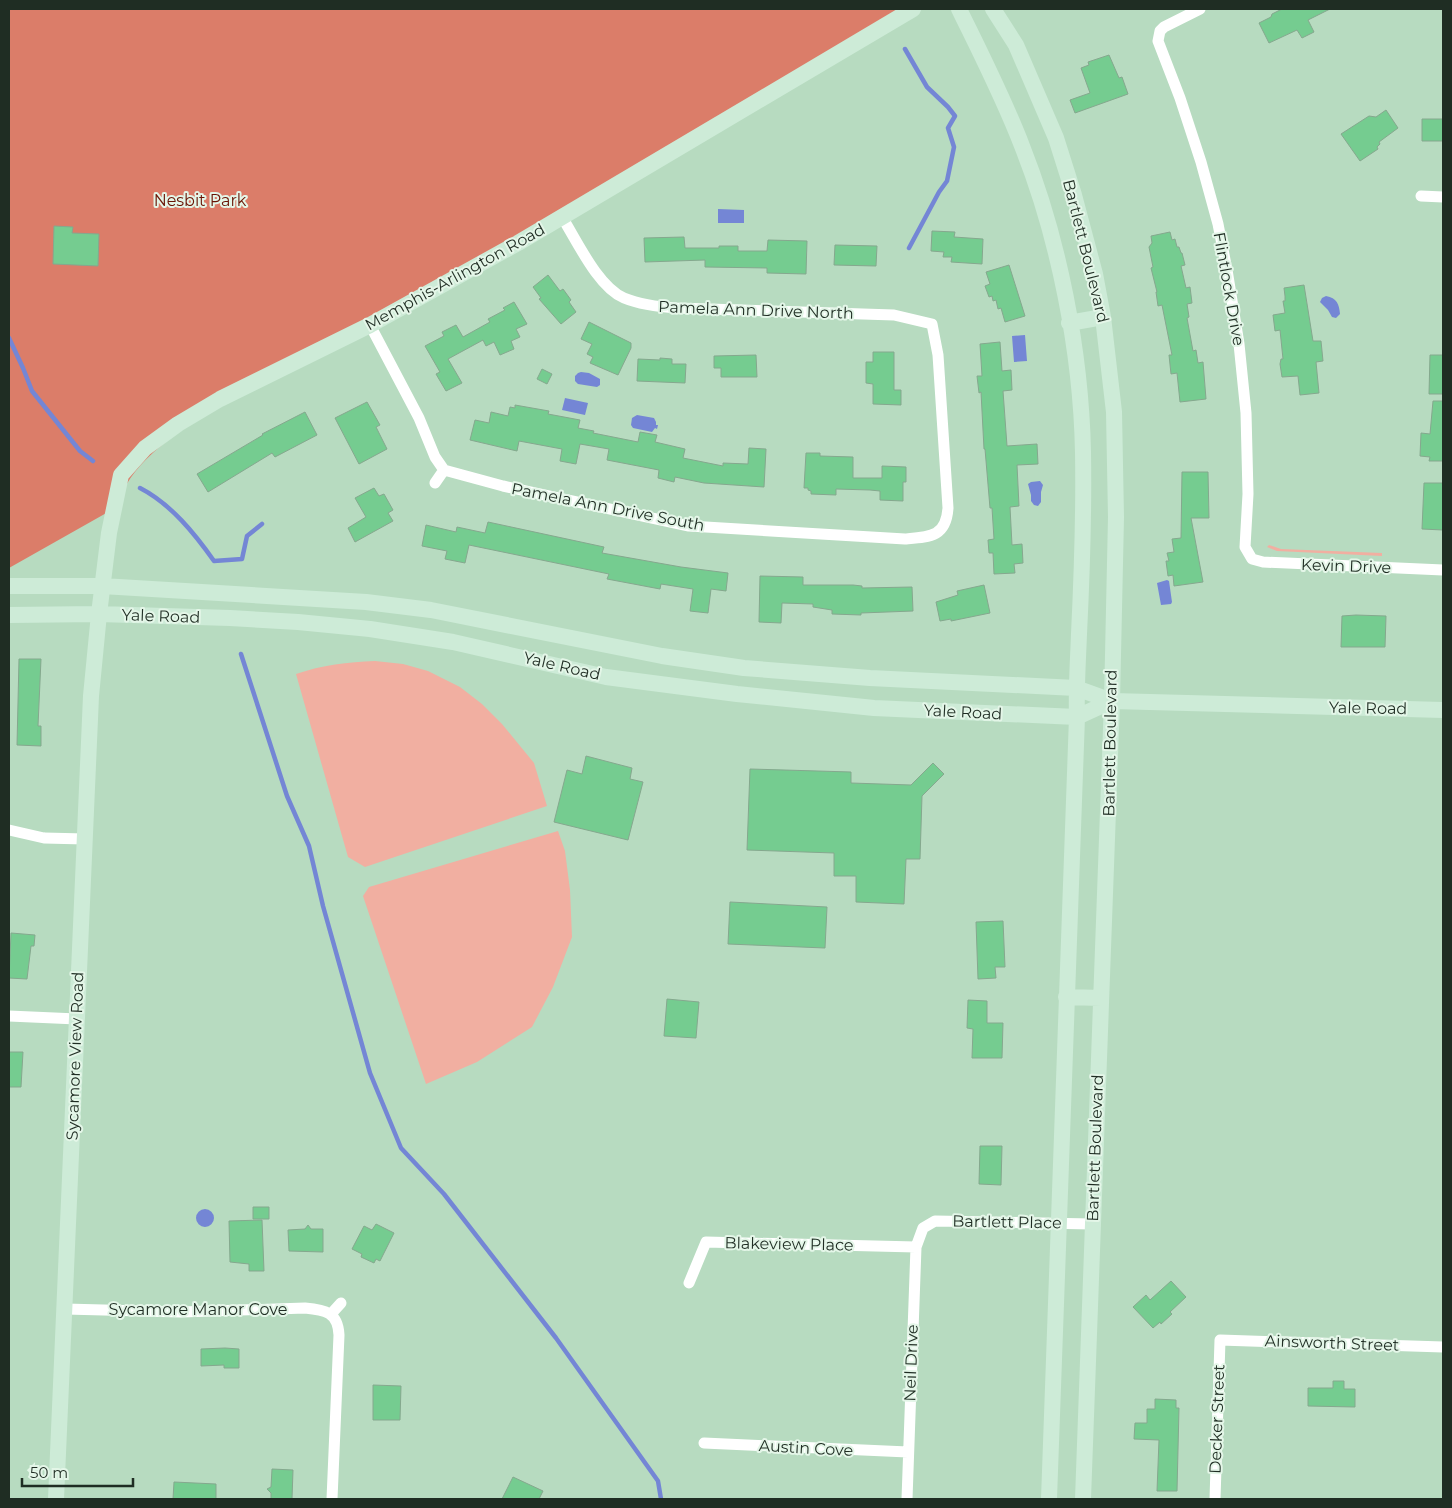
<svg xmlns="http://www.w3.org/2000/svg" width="1452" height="1508" viewBox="0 0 1452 1508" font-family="Montserrat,sans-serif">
	<rect width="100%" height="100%" fill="#b7dbc0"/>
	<path fill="#f1afa1" d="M1269 545 1281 549 1382 553V556L1277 551 1267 547Z
		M375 661 403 664 428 671 460 687 482 704 502 724 534 763 547 806 365 867 348 857 296 674C322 665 348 662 375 661Z
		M558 831 565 851 570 890 572 937 553 987 532 1027 477 1062 426 1084 363 896 369 887Z"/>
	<path fill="#db7d69" d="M9 9H916L202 416C168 440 129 464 117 507L9 568Z"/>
	<path fill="#7486d5" d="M718 209 744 210V223H718Z
		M1326 296C1337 298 1339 304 1340 314L1336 318 1332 317 1328 310 1320 302 1322 298Z
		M1025 335 1027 361 1014 362 1012 336Z
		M581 372 589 373 600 379V385L597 387 578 384 575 381V376L578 373Z
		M565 398 588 403 585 415 562 410Z
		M637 415 654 418 656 422V425H658L657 429 655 428 652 432 633 428 631 425 632 418Z
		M1040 481 1043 485 1041 492V502L1038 506 1034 505 1031 501V495L1028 484 1031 482Z
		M1167 580 1169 581 1172 602 1171 604 1161 605 1157 583Z
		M196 1218a9 9 0 1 1 18 0a9 9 0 1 1-18 0Z"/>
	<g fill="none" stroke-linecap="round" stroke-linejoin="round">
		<path stroke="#7486d5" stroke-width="4.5" d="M905 49 927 87 948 107 955 116 948 128 954 147 947 181 939 192 909 248
			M9 338 23 368 32 391 80 451 93 461
			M140 488C171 504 195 534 214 561L242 559 247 536 262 524
			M241 654 287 796 309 846 323 906 370 1073 401 1148 444 1194 556 1338 658 1481 661 1499"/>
	</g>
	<path fill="#75cc90" stroke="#85a88e" d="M1282 9H1330L1308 20 1314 32 1302 38 1297 30 1269 43 1259 23 1271 17 1272 14Z
		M1109 55 1119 78 1122 77 1128 94 1075 113 1070 100 1090 93 1081 68 1089 65 1088 62Z
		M1386 110 1398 128 1379 142 1380 144 1377 147 1378 149 1360 161 1341 134 1369 116 1376 117Z
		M1422 119H1443V141H1422Z
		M54 226 73 227 72 233 99 234 98 266 53 264Z
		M932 231 955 232 954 237 983 239 982 264 951 262 952 257H943L944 252 931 251Z
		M1170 232 1172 240 1175 239 1177 247H1179L1181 253H1182L1185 265 1181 266 1186 288 1190 287 1192 303 1187 304 1189 317 1187 318 1193 351 1196 350 1198 363 1203 362 1206 399 1180 402 1177 373 1171 374 1169 355H1172L1162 305 1158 306 1156 292H1157L1151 268 1153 267 1149 247 1152 243 1151 236Z
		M684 237 685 248H719V246H738V251H767L768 240 807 241 806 274 767 273V268L705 267V260L645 262 644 238Z
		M835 245 877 246 876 266 834 265Z
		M1009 265 1025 316 1005 322 1001 308 998 309 996 300 993 301 992 296 989 297 985 286 990 284 986 272Z
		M548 275 560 291 563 289 571 300 569 302 576 312 561 324 539 299 541 298 533 287Z
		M1304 285 1313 341H1321L1323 361 1316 362 1319 393 1300 395 1298 376 1282 377 1280 364 1281 359H1283L1280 330 1275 331 1273 315 1285 313 1283 301H1285V296L1284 288Z
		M514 302 527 324 516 329 520 337 511 341 514 349 500 355 494 342 486 346 483 340 448 359 462 383 446 391 436 374 440 372 425 346 444 336 442 332 456 325 463 337 490 322 488 319 505 310 503 308Z
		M589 322 631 343V348L618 375 590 363 593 357 587 354 592 344 581 339Z
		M1000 342 1002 371 1011 370 1012 390 1003 391 1007 446 1037 444 1038 464 1017 465 1019 506 1010 507 1012 545 1022 544 1023 563 1014 564 1015 573 994 574 993 553H989L988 540 994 539 992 508H990L985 449H984L981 392 979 393 977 376H982L980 344Z
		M873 352H894V390H901V405L873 404V384L866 383V362H873Z
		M756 355 757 377H721V368H714V356Z
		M1430 355H1443V394H1429Z
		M660 358 672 359V364H686L685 383 637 381 638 359 660 360Z
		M542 369 552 374 547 384 537 379Z
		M1433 401H1443V461H1429L1430 457 1420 456 1421 433 1430 434Z
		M367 402 380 425 376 427 387 449 359 464 335 418Z
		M515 405 549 411 548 414 580 420 578 428 594 431 593 433 638 442 640 432 657 435 655 442 685 449 683 458 723 466V463L748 464 749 448 766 449 764 487 704 483 675 477 674 482 658 478 659 470 607 460 609 449 580 444 576 464 560 461 562 449 519 441 517 451 470 440 475 420 489 423 491 412 508 416 510 407 515 408Z
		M305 412 317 435 275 457 272 453 208 492 197 474 263 435 262 434Z
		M806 453H820V456L853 457V478H882V466L906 467V482H903V501L880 500V491L870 490 836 489V495L811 494V491L808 490V488H804Z
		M1182 472H1208L1209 518H1191L1203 582 1174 586 1173 575 1168 576 1166 561H1169L1167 553 1174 552 1172 539 1181 538Z
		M1424 483H1443V530L1422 529Z
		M374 488 379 496 384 494 393 510 388 513 393 521 355 542 348 528 366 517 355 498Z
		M488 522 604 547 602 553 681 567 728 573 726 591 711 589 708 613 690 611 693 589 661 584 660 589 607 579 609 574 469 545 465 563 445 559 447 551 422 546 426 525 456 532 457 527 485 533Z
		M760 576 803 577V585H853L862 586V588L912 587 913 611 861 613V615L832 614V610L813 607V604L782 603 781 623 759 622Z
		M984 585 990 613 951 621V619L940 621 936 602 958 595 957 591Z
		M1356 615 1386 616 1385 647H1341L1342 616Z
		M19 659H41L38 726H41V746L17 745Z
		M586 756 632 768 630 779 643 782 628 840 554 822 567 770 582 774Z
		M933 763 944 774 922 796 920 859H906L904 904 856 902V876H834V853L747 850 750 769 851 772V783L911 785Z
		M730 902 827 907 825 948 728 944Z
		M1003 921 1005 967H995L996 978 978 979 976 922Z
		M11 933 35 935 34 946H31L27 979 9 978Z
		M667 999 699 1002 696 1038 664 1036Z
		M968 1000 987 1001V1023H1003L1002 1058H972L973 1029 967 1028Z
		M9 1052H23L21 1087H9Z
		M980 1146H1002L1001 1185 979 1184Z
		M253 1207H269V1219H253Z
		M262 1220 264 1271H249V1264L230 1262 229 1221Z
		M376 1224 394 1233 380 1261 376 1259 374 1263 361 1257 362 1254 352 1249 364 1226 372 1230Z
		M308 1225 311 1229H323V1252L289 1251 288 1230 305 1229Z
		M1171 1281 1186 1297 1170 1312 1172 1314 1161 1324 1160 1322 1153 1328 1133 1307 1146 1295 1150 1300Z
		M225 1348 239 1349V1368H224V1365L201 1366V1349Z
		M1333 1381H1344V1389H1355V1407L1308 1406V1388H1333Z
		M373 1385 401 1386 400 1420H373Z
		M1155 1399 1176 1400V1408H1179L1177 1491H1157L1159 1440 1134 1439 1135 1423H1147V1409H1155Z
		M272 1469 293 1470 292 1499H271V1493L267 1489 271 1487Z
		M513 1477 543 1491 539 1499H502Z
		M174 1482 216 1484V1499H173Z"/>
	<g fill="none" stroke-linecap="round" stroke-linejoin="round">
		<path stroke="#fff" stroke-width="11" d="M1200 9 1164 27 1160 31 1158 41 1180 98 1201 162 1218 224 1227 270 1239 344 1246 413 1248 494 1245 547 1252 559 1263 562 1443 570
			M1421 196 1443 197
			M370 325 419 418 435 457 444 470 503 486 689 526 905 539C930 537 946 537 948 508L938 355 932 324 894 315 677 308C659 307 641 305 624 298 598 287 577 241 562 217
			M435 483 444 470
			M9 830 44 838 85 839
			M9 1016 77 1019
			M689 1283 706 1242 916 1247
			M65 1309 181 1312 305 1308C325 1310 338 1312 339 1335L332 1499
			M331 1314 341 1303
			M704 1443 908 1452
			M907 1499 916 1247 923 1228 935 1221 1092 1224
			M1215 1499 1220 1340 1443 1347"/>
		<path stroke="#cdebd7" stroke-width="16" d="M959 9C981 54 1004 99 1022 146 1059 239 1081 352 1083 452 1084 513 1082 573 1079 634 1078 661 1076 689 1077 717L1049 1499
			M993 9 1016 45 1056 138 1074 195 1095 274 1103 317 1114 412 1116 517 1112 701 1083 1499
			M1069 323 1103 317
			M9 586H102L366 602 431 610 662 656 744 668 870 678 1076 688 1112 701 1443 710
			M9 615 99 614 230 618 298 622 370 629 453 642 606 677 737 694 874 708 1077 717 1112 701
			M1066 997 1101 998
			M56 1499 91 696 99 614 109 533 121 475 145 448 178 424 220 399 370 325 518 243 913 9"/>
	</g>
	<g text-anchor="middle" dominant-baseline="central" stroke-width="4" stroke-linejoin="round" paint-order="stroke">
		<g font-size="16" fill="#691405" stroke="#e4f6e8">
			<text x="200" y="200">Nesbit Park</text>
		</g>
		<g font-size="16" fill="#1f2d23" stroke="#e4f6e8">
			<text transform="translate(1086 251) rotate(76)">Bartlett Boulevard</text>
			<text transform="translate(455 277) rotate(-29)">Memphis-Arlington Road</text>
			<text transform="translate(1229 289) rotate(80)">Flintlock Drive</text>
			<text transform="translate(756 310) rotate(2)">Pamela Ann Drive North</text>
			<text transform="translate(608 507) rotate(11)">Pamela Ann Drive South</text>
			<text transform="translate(1346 566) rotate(2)">Kevin Drive</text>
			<text transform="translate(161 616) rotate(2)">Yale Road</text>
			<text transform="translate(562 666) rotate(13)">Yale Road</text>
			<text transform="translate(1368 708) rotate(1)">Yale Road</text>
			<text transform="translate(963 712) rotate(3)">Yale Road</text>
			<text transform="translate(1110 743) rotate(-89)">Bartlett Boulevard</text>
			<text transform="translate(75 1056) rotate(-88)">Sycamore View Road</text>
			<text transform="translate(1095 1148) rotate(-88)">Bartlett Boulevard</text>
			<text transform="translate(1007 1222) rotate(1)">Bartlett Place</text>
			<text transform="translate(789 1244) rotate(1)">Blakeview Place</text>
			<text x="198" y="1309">Sycamore Manor Cove</text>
			<text transform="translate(1332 1343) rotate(2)">Ainsworth Street</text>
			<text transform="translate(911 1363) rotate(-88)">Neil Drive</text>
			<text transform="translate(1217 1419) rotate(-88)">Decker Street</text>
			<text transform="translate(806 1448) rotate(3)">Austin Cove</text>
		</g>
	</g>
	<rect width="1452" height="1508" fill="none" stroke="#1f2d23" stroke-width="20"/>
	<path d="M22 1478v8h111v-8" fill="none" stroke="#1f2d23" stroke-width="2.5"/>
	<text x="30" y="1478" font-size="15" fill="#1f2d23" stroke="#e4f6e8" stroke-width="4" paint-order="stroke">50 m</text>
</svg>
